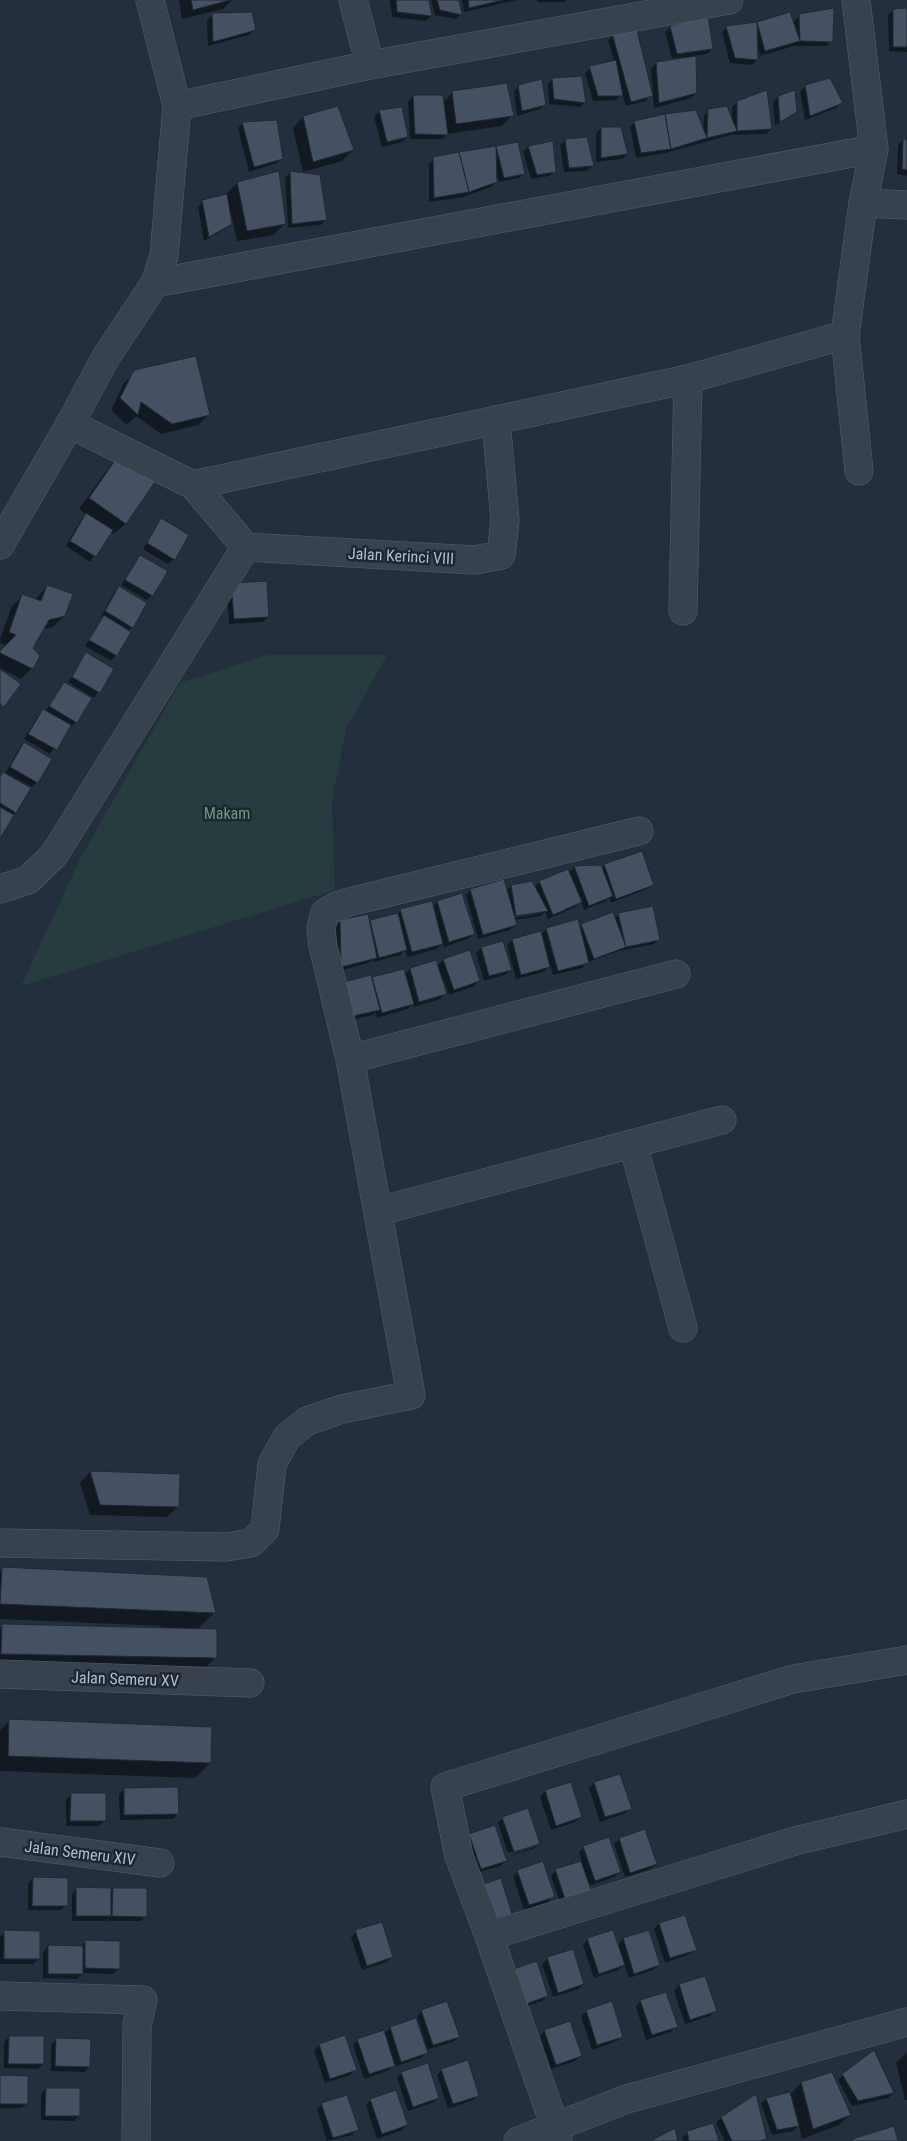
<svg xmlns="http://www.w3.org/2000/svg" width="907" height="2141" viewBox="0 0 907 2141" font-family="'Roboto Condensed',sans-serif">
	<rect width="100%" height="100%" fill="#242f3e"/>
	<path fill="#263c3f" d="M268 655H387L346 729 332 801 335 890 21 986 80 859 180 683Z"/>
	<path fill="#0007" fill-rule="evenodd" d="M179 0H232L223 9 182 19Z
		M390 0H428L431 16 426 21 392 17Z
		M431 0H458L461 14 456 19 435 15Z
		M462 0H517L464 12Z
		M537 0H566L564 2H537Z
		M907 9V52L889 51 888 15 893 10Z
		M212 15 254 30 249 35 208 46 207 20Z
		M800 16 831 41 826 46H794L760 56 758 47 757 60 752 65 730 63 722 32 727 27 758 24 795 27 794 21Z
		M671 27 712 49 707 54 694 56 696 93 691 98 654 108 651 69 656 63 686 59V57L672 58 665 32Z
		M613 35 651 95 646 101 626 106 622 94 616 100 593 101 585 73 590 68 614 61 608 40Z
		M553 79 585 102 580 107 549 104 548 84Z
		M519 86 545 104 540 109 517 116 514 91Z
		M806 86 841 103 836 108 805 120 800 91Z
		M453 92 512 115 502 126 447 134 442 139H410L408 102 413 96 443 103Z
		M778 97 796 112 775 126 773 102Z
		M738 102 771 129 766 134 731 135 665 153 636 158 630 127 635 122 703 131 704 116 709 111 732 122V107Z
		M401 108 407 137 402 142 382 147 374 117 379 112Z
		M303 117 353 150 342 161 303 172 293 128Z
		M243 123 282 158 277 163 249 172 238 128Z
		M601 128 627 154 622 159 596 162V133Z
		M566 140 592 166 587 171 564 172 560 145Z
		M903 140 907 141V176L897 174 898 145Z
		M552 143 555 171 549 176 531 179 523 152 528 147Z
		M517 144 524 173 519 178 499 182 496 174V182L491 187 463 197 429 202V164L434 159Z
		M290 173 326 219 321 225 288 228 285 178Z
		M237 183 284 224 274 235 237 241 231 214H229L231 224 225 229 204 241 198 207 203 201 227 195V193Z
		M135 372 209 415 198 425 161 434 136 416 127 425 111 410 124 383Z
		M120 455 156 480 125 524 114 534 110 532 90 562 66 546 81 520 87 515 79 509 110 466Z
		M161 520 174 559 168 564 143 549Z
		M140 556 152 595 147 600 121 585Z
		M47 586 64 616 53 627 43 629 32 648V668L21 679 0 668V653L7 646 0 643V639L12 606 23 596 35 600Z
		M120 588 132 627 127 631 116 655 111 661 85 646 103 618 101 616 114 593Z
		M227 590 268 617 263 622 229 624Z
		M87 654 112 669 94 698 68 682Z
		M64 684 76 722 71 727 69 726 50 754 24 739 38 716 45 712Z
		M24 744 37 782 32 787 17 779 15 812 0 837V777L5 774 19 749Z
		M605 865 652 884 647 889 611 903 609 898 606 901 584 910 581 902 575 907 548 919 545 912 541 916 514 920 515 925 510 930 478 939 466 895 471 890 506 891 511 886 534 887 540 882 568 874 575 867 601 869ZM541 911V913L510 919V916Z
		M437 902 473 934 468 939 444 947 443 942 437 949 407 957 405 950 400 955 374 962 373 959 371 962 336 972 335 926 340 921H368L396 915 401 910 432 908Z
		M619 914 659 939 654 944 619 951 588 962 582 968 553 975 550 965 544 972 516 979 507 945 512 940 540 933V935L547 929 579 928 582 925 614 919Z
		M481 948 510 970 505 975 484 981 476 953Z
		M443 960 479 981 474 986 449 995 444 980 441 981 445 994 440 999 414 1007 413 1003 407 1009 377 1018 375 1012 373 1015 343 1022 371 979 404 970 405 975 410 969 436 961 437 966Z
		M90 1472 178 1475V1506L167 1517 90 1515 80 1483Z
		M2 1569 214 1613 198 1629 216 1657 205 1668 0 1664V1628L2 1626 161 1629V1626L0 1619V1571Z
		M9 1721 210 1763 195 1778 0 1771V1730Z
		M570 1783 581 1817 575 1822 551 1830 540 1797 545 1791Z
		M595 1783 630 1808 625 1813 600 1822 589 1788Z
		M124 1789 178 1813 173 1819 120 1820 119 1795Z
		M72 1794 105 1821 99 1826H66V1799Z
		M503 1818 539 1844 533 1849 509 1856 534 1847V1845L508 1853 498 1823Z
		M470 1835 506 1861 500 1866 476 1873 465 1840Z
		M620 1839 656 1864 650 1869 625 1877 614 1844Z
		M584 1847 619 1872 614 1877 588 1886 562 1909 551 1876 556 1870 582 1862 579 1852Z
		M518 1871 553 1896 548 1902 524 1910 513 1876Z
		M33 1878 66 1905 61 1910H28V1883Z
		M77 1889 110 1892 113 1889 146 1916 141 1921H108V1918L105 1921H72V1894Z
		M659 1924 695 1949 690 1954 665 1963 654 1929Z
		M648 1931 659 1965 653 1970 629 1978 624 1964 618 1970 594 1978 583 1945 588 1939 617 1946 623 1939Z
		M5 1932 38 1959 33 1964H0V1937Z
		M356 1932 392 1956 387 1962 362 1970 351 1937Z
		M86 1942 118 1969 113 1974 83 1973 77 1979 43 1978V1952L48 1946 80 1947Z
		M572 1950 583 1984 578 1989 553 1997 542 1964 547 1959Z
		M507 1976 547 1996 542 2001 517 2009Z
		M679 1985 715 2010 710 2016 685 2024 674 1991Z
		M641 2001 676 2026 671 2032 646 2040 636 2006Z
		M422 2011 458 2037 453 2042 425 2050 426 2053 421 2058 396 2066 395 2064 389 2070 364 2079 353 2045 358 2040 384 2034 390 2028 425 2049 427 2048 417 2016Z
		M587 2011 622 2036 617 2041 592 2050 581 2016Z
		M545 2031 580 2056 575 2061 551 2069 540 2036Z
		M9 2037 43 2064 38 2069 4 2068V2042Z
		M56 2040 89 2067 84 2072 51 2071V2045Z
		M319 2045 355 2070 350 2075 325 2083 314 2050Z
		M907 2052V2100H905L896 2063Z
		M442 2070 478 2095 473 2100 448 2109 437 2075Z
		M402 2073 438 2098 433 2103 408 2111 397 2078Z
		M831 2074 850 2115 839 2125 802 2139 799 2125 793 2131 772 2135 761 2104 766 2099 790 2095 801 2083Z
		M843 2075 893 2093 888 2098 852 2106 838 2080Z
		M0 2077 27 2103 22 2108H0Z
		M46 2089 79 2116 74 2121 41 2120V2094Z
		M371 2100 407 2125 402 2130 377 2139 366 2105Z
		M322 2104 357 2129 352 2135 327 2141 317 2109Z
		M721 2118 765 2138 763 2141H725L716 2123Z
		M688 2132 717 2141H683L682 2138Z"/>
	<path fill="#455162" stroke="#1f2835" d="M191 0H230L193 10Z
		M396 0H429L432 16 397 12Z
		M437 0H459L462 15 440 10Z
		M468 0H503L469 8Z
		M834 8 833 42 800 41 799 14Z
		M907 8V47H893V9Z
		M252 12 256 30 213 42 212 13Z
		M790 12 800 41 765 51 757 22Z
		M708 15 713 49 677 54 670 26Z
		M757 22 758 60 735 58 726 26Z
		M636 26 653 96 631 102 612 33Z
		M696 56 697 93 659 103 656 62Z
		M616 60 623 96H598L589 66Z
		M582 76 586 103 554 99 552 78Z
		M830 78 843 103 810 116 805 85Z
		M542 79 546 105 522 111 518 85Z
		M507 83 514 116 456 124 452 91Z
		M767 90 772 129 737 131V101Z
		M795 90 797 112 780 122 778 96Z
		M413 95H443L448 135 415 134Z
		M338 106 354 150 313 162 303 116Z
		M727 106 737 131 707 138 708 109Z
		M402 107 408 137 387 142 379 110Z
		M696 110 707 138 671 149 665 114Z
		M665 114 671 149 641 153 634 121Z
		M277 120 283 159 254 167 242 122Z
		M601 127H621L628 154 601 158Z
		M587 137 594 166 569 168 565 139Z
		M903 139H907V170L902 169Z
		M553 141 556 172 537 175 528 146Z
		M518 142 525 174 504 178 496 146Z
		M496 146 497 182 469 192 459 152Z
		M459 152 469 192 434 198 433 157Z
		M279 171 286 224 247 231 237 182Z
		M290 171 320 175 327 220 292 224Z
		M227 194 232 224 209 237 202 200Z
		M196 356 210 415 172 424 141 402 138 415 120 398 134 370Z
		M120 453 157 479 126 524 89 498Z
		M86 513 113 530 96 557 70 541Z
		M161 518 189 535 175 560 147 543Z
		M140 555 168 571 153 596 125 580Z
		M267 581 269 617 234 619 231 583Z
		M47 585 73 594 65 616 49 620 33 648 40 656 33 669 0 653V651L16 635 9 632 22 594 41 601Z
		M119 586 147 603 133 628 105 611Z
		M104 615 131 632 117 656 89 640Z
		M86 652 114 669 100 693 72 677Z
		M0 669 21 684 4 707 0 704Z
		M64 682 92 698 77 723 49 706Z
		M43 709 71 725 57 750 28 734Z
		M24 742 52 759 38 783 10 767Z
		M3 772 31 788 16 813 0 803V777Z
		M0 807 14 815 0 839Z
		M642 851 654 885 616 899 604 864Z
		M601 865 613 896 589 906 574 866Z
		M568 869 582 902 553 915 539 881Z
		M504 879 517 925 483 935 470 889Z
		M532 881 548 911 516 916 511 885Z
		M462 893 475 934 449 942 437 901Z
		M432 901 443 944 412 952 400 909Z
		M653 906 660 940 626 947 618 913Z
		M613 912 626 947 594 959 581 924Z
		M398 913 407 950 379 958 370 920Z
		M368 914 377 958 341 967 340 920Z
		M578 919 589 963 558 971 546 928Z
		M541 931 550 967 521 975 512 939Z
		M503 941 512 970 489 976 481 947Z
		M470 950 480 981 454 990 443 959Z
		M436 960 447 994 419 1002 410 968Z
		M404 969 414 1004 382 1013 372 977Z
		M371 975 380 1010 348 1017 340 983Z
		M90 1471 180 1474 179 1507 100 1505Z
		M2 1567 207 1577 216 1613 0 1604Z
		M2 1624 217 1629V1658L1 1654Z
		M9 1719 212 1727 211 1763 8 1756Z
		M620 1774 632 1809 605 1817 594 1782Z
		M571 1782 582 1817 556 1826 545 1790Z
		M178 1787 179 1814 124 1815V1788Z
		M71 1793H106V1821H70Z
		M528 1808 540 1844 514 1852 502 1817Z
		M495 1825 507 1861 481 1869 469 1834Z
		M645 1829 657 1864 630 1873 619 1838Z
		M609 1837 621 1872 595 1881 583 1846Z
		M543 1861 555 1897 529 1905 517 1870Z
		M581 1861 593 1896 567 1905 555 1869Z
		M33 1877 68 1878V1906H32Z
		M501 1878 512 1914 486 1922 475 1887Z
		M76 1887 111 1888V1916H76Z
		M113 1888H147V1917L112 1916Z
		M685 1915 697 1950 670 1958 659 1923Z
		M382 1922 393 1957 367 1966 355 1930Z
		M4 1930 40 1931V1959H4Z
		M613 1930 625 1965 599 1974 587 1938Z
		M649 1930 660 1965 634 1974 623 1938Z
		M85 1940 120 1941V1969L85 1968Z
		M48 1945 83 1946V1974H48Z
		M573 1949 584 1984 558 1993 547 1957Z
		M537 1961 548 1996 523 2005 511 1970Z
		M705 1976 717 2011 690 2020 679 1984Z
		M666 1992 678 2027 652 2035 640 2000Z
		M447 2001 460 2037 433 2045 421 2010Z
		M612 2001 623 2037 597 2045 586 2010Z
		M416 2018 428 2053 401 2062 390 2027Z
		M570 2021 582 2056 556 2065 544 2030Z
		M384 2030 395 2066 369 2074 357 2039Z
		M345 2035 357 2070 330 2079 319 2044Z
		M9 2036H44V2064H8Z
		M56 2038 91 2039 90 2067 55 2066Z
		M874 2050 894 2093 858 2101 842 2074Z
		M468 2060 479 2096 453 2104 441 2069Z
		M428 2063 439 2098 413 2107 401 2072Z
		M832 2072 851 2115 813 2129 801 2082Z
		M0 2075 28 2076V2104H0Z
		M46 2088H80V2116H45Z
		M396 2090 408 2125 382 2134 370 2099Z
		M790 2092 799 2126 777 2130 766 2098Z
		M756 2094 767 2139 760 2141H732L721 2117Z
		M347 2095 359 2130 333 2138 321 2103Z
		M713 2123 719 2141H689L687 2131Z
		M894 2126 898 2141H852V2139Z
		M675 2128 678 2141H650Z"/>
	<g fill="none" stroke-linecap="round" stroke-linejoin="round">
		<g stroke="#565f6c" stroke-width="29">
			<path id="street" d="M353 0 370 65
				M856 0 874 149 863 203 845 335 859 471
				M177 106 370 65 729 0
				M863 203 907 205
				M155 283 874 149
				M70 424 193 485 688 379 845 335
				M193 485 246 547 475 560 501 555 505 520 496 420
				M0 545 70 424 106 357 155 283 164 256 177 106 150 0
				M683 611 688 379
				M0 889 28 880 54 855 246 547
				M350 1059 676 974
				M633 1144 683 1328
				M379 1211 722 1120
				M0 1543 226 1547 251 1543 265 1529 272 1464 287 1437 307 1421 342 1409 411 1395 350 1059 323 946 321 928 325 913 335 907 349 902 639 831
				M0 1674 250 1683
				M0 1842 160 1863
				M489 1936 795 1841 907 1814
				M0 1996 143 2000 137 2025 136 2141
				M518 2141 627 2099 907 2022
				M558 2141 555 2127 489 1936 459 1856 445 1787 793 1679 907 1660"/>
		</g>
		<use href="#street" stroke="#38414e" stroke-width="28"/>
	</g>
	<g text-anchor="middle" dominant-baseline="central" stroke-width="5" stroke-linejoin="round" paint-order="stroke">
		<g font-size="16" fill="#b4bcc9" stroke="#1d2633">
			<text transform="translate(401 556) rotate(3)">Jalan Kerinci VIII</text>
			<text transform="translate(125 1679) rotate(2)">Jalan Semeru XV</text>
			<text transform="translate(80 1853) rotate(7)">Jalan Semeru XIV</text>
		</g>
		<g font-size="16" fill="#6b9a76" stroke="#1d2633">
			<text x="227" y="813">Makam</text>
		</g>
	</g>
</svg>
